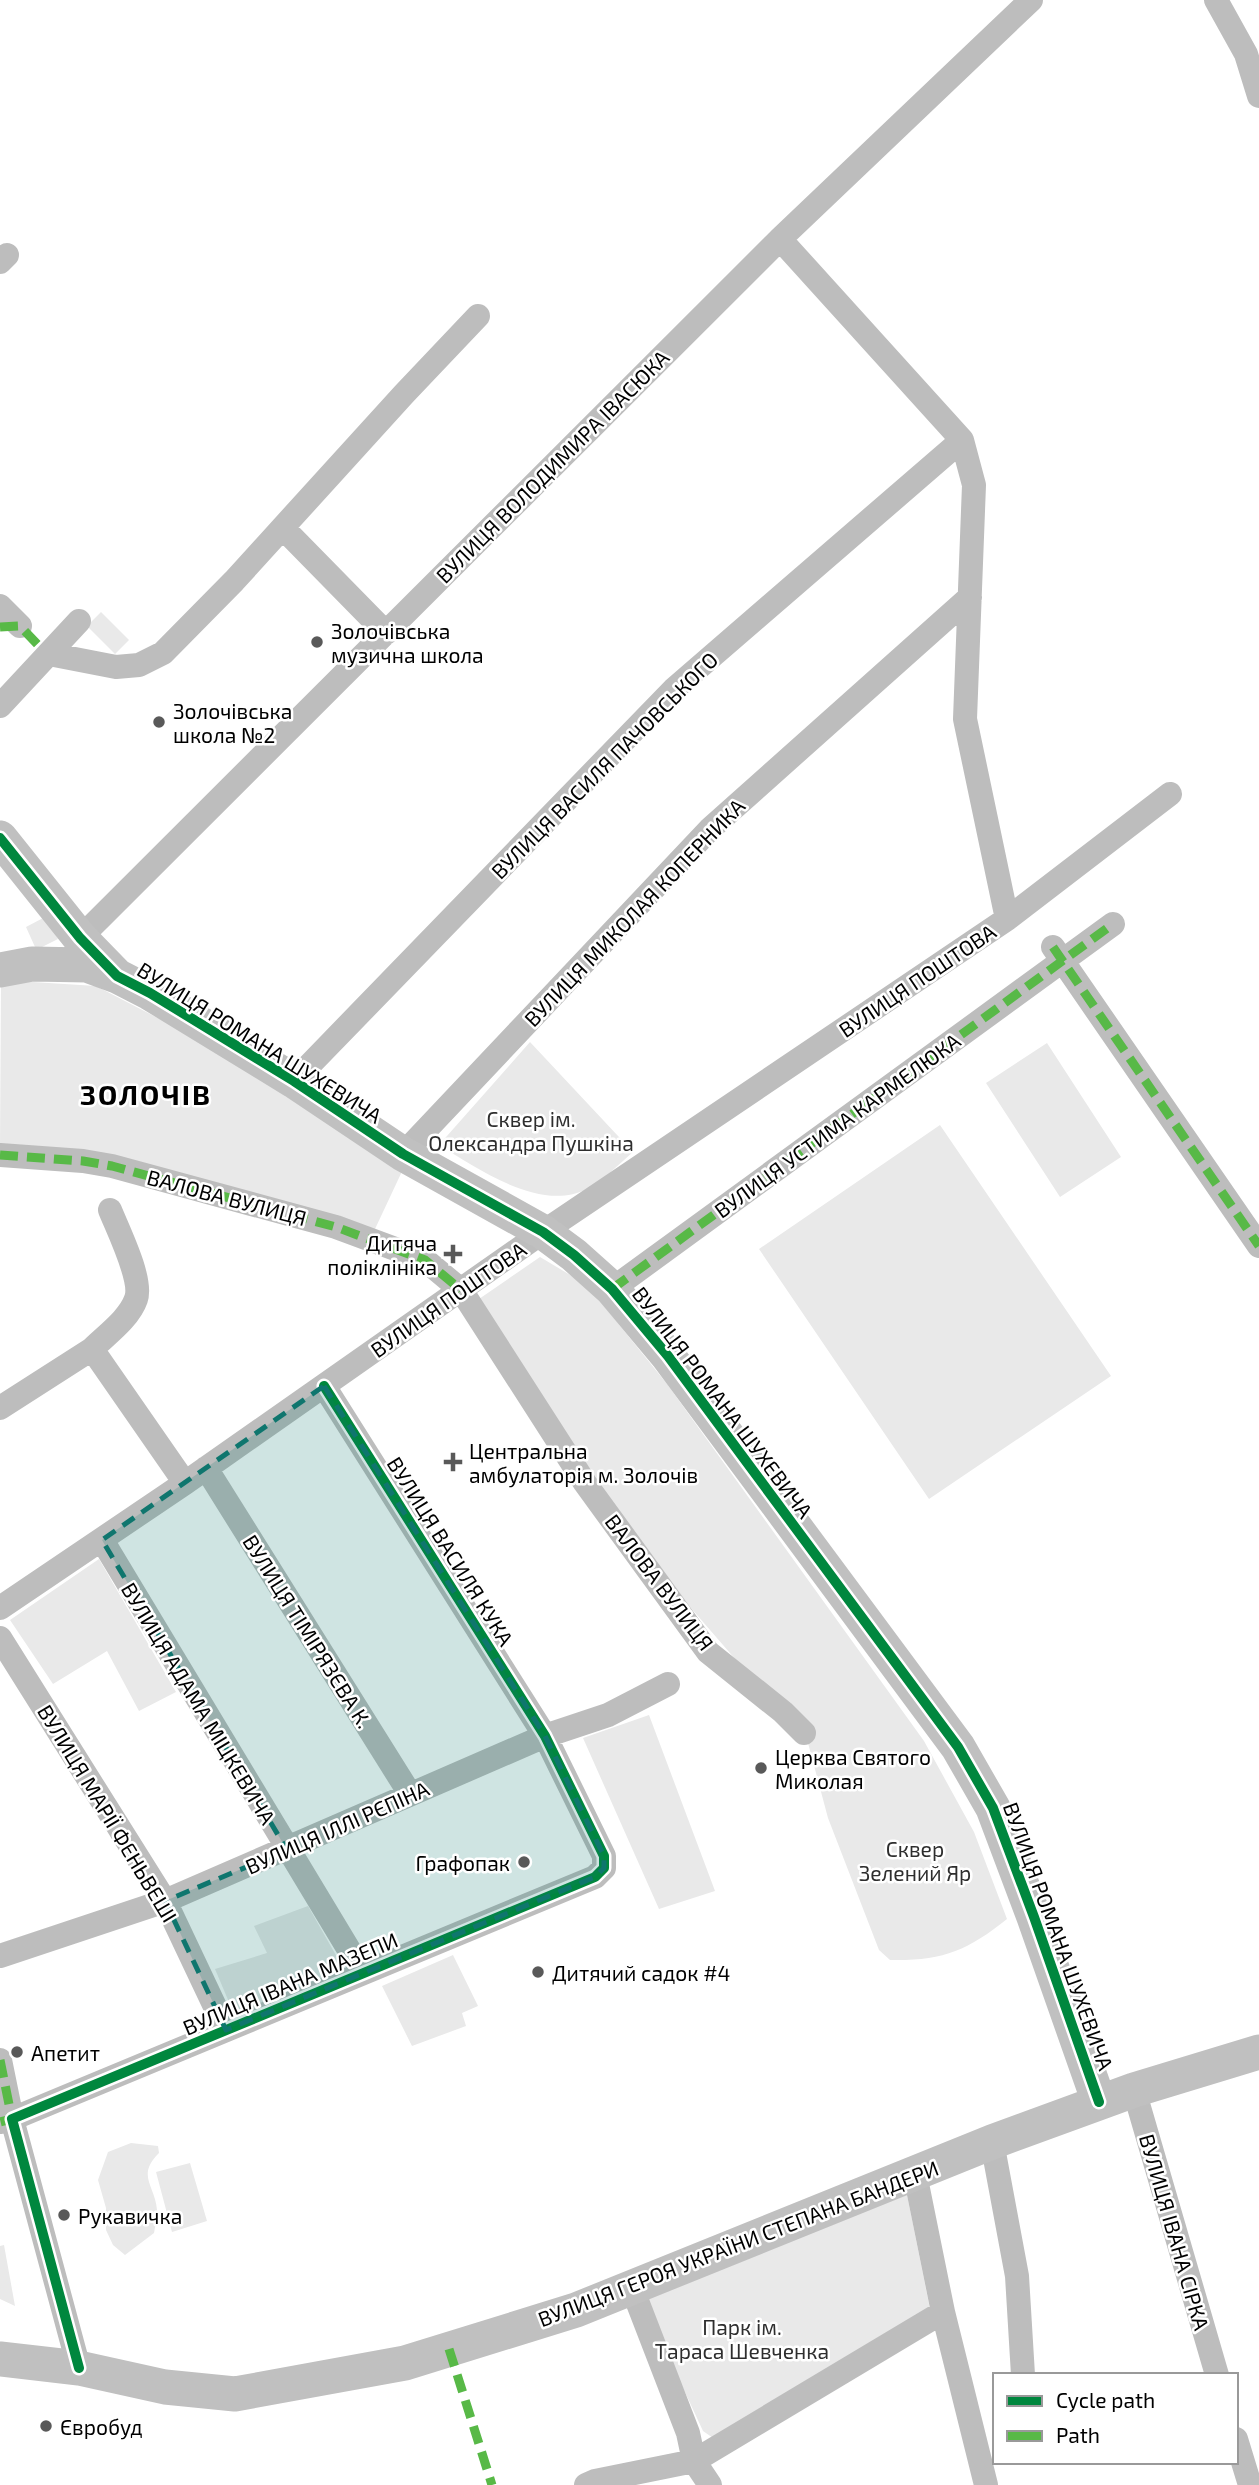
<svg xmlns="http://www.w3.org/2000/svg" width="1259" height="2485" viewBox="0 0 1259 2485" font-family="'Exo 2',sans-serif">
	<rect width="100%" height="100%" fill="#fff"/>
	<path fill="#e9e9e9" d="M101 612 129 640 115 654 87 626Z
		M45 917 58 939 38 949 35 947 26 927Z
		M1 980 96 986 295 1089 405 1165 375 1229 0 1147Z
		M530 1042 633 1152C619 1164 603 1181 587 1189 540 1213 477 1168 439 1145Z
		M1047 1043 1121 1157 1060 1197 986 1083Z
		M940 1125 1111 1376 929 1499 759 1249Z
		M540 1257 587 1285 667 1384 924 1741 974 1832 1007 1919C967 1951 942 1961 890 1960L879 1950 828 1818 808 1743 612 1517 479 1299Z
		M99 1559 176 1692 139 1711 107 1651 53 1684 10 1620Z
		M649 1715 715 1891 659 1909 583 1738Z
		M308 1906 346 1973 234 2014 215 1969 267 1953 254 1926Z
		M453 1955 478 2006 462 2013 466 2026 412 2046 382 1986Z
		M131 2143 158 2146 159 2153C136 2176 155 2185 157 2210 158 2217 155 2226 154 2233L125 2255 113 2245 106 2230V2208L98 2180 108 2152Z
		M190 2163 207 2221 172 2232 156 2172Z
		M907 2195 930 2309 716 2440 703 2431 641 2297Z
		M4 2245 15 2306 0 2299V2246Z"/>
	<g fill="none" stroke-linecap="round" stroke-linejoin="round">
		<path stroke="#bdbdbd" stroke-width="24" d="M1216 0 1246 54 1259 96
			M780 239 962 440 974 485 965 719 1007 919
			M0 262 7 255
			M283 528 386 633
			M0 606 20 626
			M49 654 116 667 139 665 163 653 234 581 404 394 478 316
			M0 706 79 621
			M80 938 780 239 1031 0
			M1053 947 1259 1246
			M294 1081 674 689 962 440
			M403 1154 710 829 970 597
			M0 1155 83 1161 112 1166 336 1227 425 1260 461 1290 585 1483 708 1652 783 1712 804 1733
			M110 1210C118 1230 143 1280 136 1299 129 1319 106 1335 92 1349L185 1483
			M612 1289 1113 924
			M0 1408 92 1349
			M206 1468 410 1794
			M102 1540 363 1973
			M0 1608 185 1483 543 1232 1007 919 1170 794
			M0 1638 165 1901 226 2030
			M0 1956 165 1901 545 1736 608 1715 668 1684
			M0 2060 12 2119 79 2368
			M1134 2090 1217 2375
			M0 2122 12 2119 595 1877 604 1868V1856L545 1736 324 1386
			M992 2142 1017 2276 1023 2375
			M915 2174 943 2312 986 2485
			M632 2288 688 2433 694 2461 710 2485
			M1236 2439 1250 2485
			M586 2485 595 2481 694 2461 943 2312"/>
		<path stroke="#c0c0c0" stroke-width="35" d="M0 838 80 938 117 976 150 993 294 1081 403 1154 543 1232 574 1255 612 1289 668 1356 958 1747 993 1808 1034 1917 1099 2102
			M0 970 32 964 87 965 117 976
			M0 2359 79 2368 165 2387 235 2394 405 2363 576 2310 992 2142 1134 2090 1259 2052"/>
		<path stroke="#58b947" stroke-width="9" stroke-dasharray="18 9" stroke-linecap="butt" d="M0 627 20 626 42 649
			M1053 947 1259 1246
			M0 1155 83 1161 112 1166 336 1227 425 1260 461 1290
			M612 1289 1113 924
			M0 2060 12 2119 0 2122
			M449 2349 492 2485"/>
		<g stroke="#fff" stroke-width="15">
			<path id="cycleway" d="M0 838 80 938 117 976 150 993 294 1081 403 1154 543 1232 574 1255 612 1289 668 1356 958 1747 993 1808 1034 1917 1099 2102
				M79 2368 12 2119 595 1877 604 1868V1856L545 1736 324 1386"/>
		</g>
		<use href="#cycleway" stroke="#00873e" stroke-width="10"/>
	</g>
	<path fill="#0f766e" fill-opacity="0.2" stroke="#0f766e" stroke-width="5" stroke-dasharray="14 9" stroke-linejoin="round" d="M324 1386 545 1736 604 1856V1868L595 1877 226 2030 165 1901 287 1850 102 1540Z"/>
	<g fill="#595959" stroke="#fff" stroke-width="2.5">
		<circle cx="317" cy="642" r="7"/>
		<circle cx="159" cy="722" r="7"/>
		<path d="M449.5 1243.5h7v7h7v7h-7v7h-7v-7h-7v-7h7z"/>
		<path d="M449.5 1451.5h7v7h7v7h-7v7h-7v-7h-7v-7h7z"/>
		<circle cx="761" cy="1768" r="7"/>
		<circle cx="524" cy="1862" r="7"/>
		<circle cx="538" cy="1972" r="7"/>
		<circle cx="17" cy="2052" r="7"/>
		<circle cx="64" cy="2215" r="7"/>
		<circle cx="46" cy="2426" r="7"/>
	</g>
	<g text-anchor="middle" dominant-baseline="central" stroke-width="5" stroke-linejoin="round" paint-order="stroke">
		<g font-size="21" fill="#000" stroke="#fff">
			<text transform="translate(552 466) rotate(-45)">ВУЛИЦЯ ВОЛОДИМИРА ІВАСЮКА</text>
			<text transform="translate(604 765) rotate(-45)">ВУЛИЦЯ ВАСИЛЯ ПАЧОВСЬКОГО</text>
			<text transform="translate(634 912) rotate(-46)">ВУЛИЦЯ МИКОЛАЯ КОПЕРНИКА</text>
			<text transform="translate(917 980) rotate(-34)">ВУЛИЦЯ ПОШТОВА</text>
			<text transform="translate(260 1042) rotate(32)">ВУЛИЦЯ РОМАНА ШУХЕВИЧА</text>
			<text transform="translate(837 1125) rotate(-36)">ВУЛИЦЯ УСТИМА КАРМЕЛЮКА</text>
			<text transform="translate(227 1197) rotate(15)">ВАЛОВА ВУЛИЦЯ</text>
			<text transform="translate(448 1299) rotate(-35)">ВУЛИЦЯ ПОШТОВА</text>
			<text transform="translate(723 1402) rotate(53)">ВУЛИЦЯ РОМАНА ШУХЕВИЧА</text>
			<text transform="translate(451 1551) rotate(58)">ВУЛИЦЯ ВАСИЛЯ КУКА</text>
			<text transform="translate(660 1582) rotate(53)">ВАЛОВА ВУЛИЦЯ</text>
			<text transform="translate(308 1631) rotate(58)">ВУЛИЦЯ ТІМІРЯЗЄВА К.</text>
			<text transform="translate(199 1703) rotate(59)">ВУЛИЦЯ АДАМА МІЦКЕВИЧА</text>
			<text transform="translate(108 1813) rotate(59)">ВУЛИЦЯ МАРІЇ ФЕНЬВЕШІ</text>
			<text transform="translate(337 1827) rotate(-24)">ВУЛИЦЯ ІЛЛІ РЄПІНА</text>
			<text transform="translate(1059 1936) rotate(70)">ВУЛИЦЯ РОМАНА ШУХЕВИЧА</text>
			<text transform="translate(290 1983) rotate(-23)">ВУЛИЦЯ ІВАНА МАЗЕПИ</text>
			<text transform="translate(1175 2232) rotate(74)">ВУЛИЦЯ ІВАНА СІРКА</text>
			<text transform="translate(738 2243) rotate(-21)">ВУЛИЦЯ ГЕРОЯ УКРАЇНИ СТЕПАНА БАНДЕРИ</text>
		</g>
		<g font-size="21" fill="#000" stroke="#fff" text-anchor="start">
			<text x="331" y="630">Золочівська<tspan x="331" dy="24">музична школа</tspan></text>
			<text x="173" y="710">Золочівська<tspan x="173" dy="24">школа №2</tspan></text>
			<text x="437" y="1242" text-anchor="end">Дитяча<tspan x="437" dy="24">поліклініка</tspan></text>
			<text x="469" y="1450">Центральна<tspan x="469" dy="24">амбулаторія м. Золочів</tspan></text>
			<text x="775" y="1756">Церква Святого<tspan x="775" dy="24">Миколая</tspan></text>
			<text x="510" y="1862" text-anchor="end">Графопак</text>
			<text x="552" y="1972">Дитячий садок #4</text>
			<text x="31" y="2052">Апетит</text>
			<text x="78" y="2215">Рукавичка</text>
			<text x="60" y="2426">Євробуд</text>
		</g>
		<g font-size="21" fill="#2e2e2e" stroke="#fff">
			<text x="531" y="1118">Сквер ім.<tspan x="531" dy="24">Олександра Пушкіна</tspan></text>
			<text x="915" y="1848">Сквер<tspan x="915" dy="24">Зелений Яр</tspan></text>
			<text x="742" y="2326">Парк ім.<tspan x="742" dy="24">Тараса Шевченка</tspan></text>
		</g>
		<g font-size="28" font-weight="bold" letter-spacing="2" fill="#000" stroke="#fff">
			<text x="146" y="1094">ЗОЛОЧІВ</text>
		</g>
	</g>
	<rect x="993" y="2373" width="245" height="91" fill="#ffffff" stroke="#999999" stroke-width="2"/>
	<rect x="1007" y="2396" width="35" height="10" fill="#00873e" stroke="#999999" stroke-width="2"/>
	<text x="1056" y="2408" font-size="21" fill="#000000">Cycle path</text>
	<rect x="1007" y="2431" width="35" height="10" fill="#58b947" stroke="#999999" stroke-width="2"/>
	<text x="1056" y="2443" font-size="21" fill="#000000">Path</text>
</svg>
